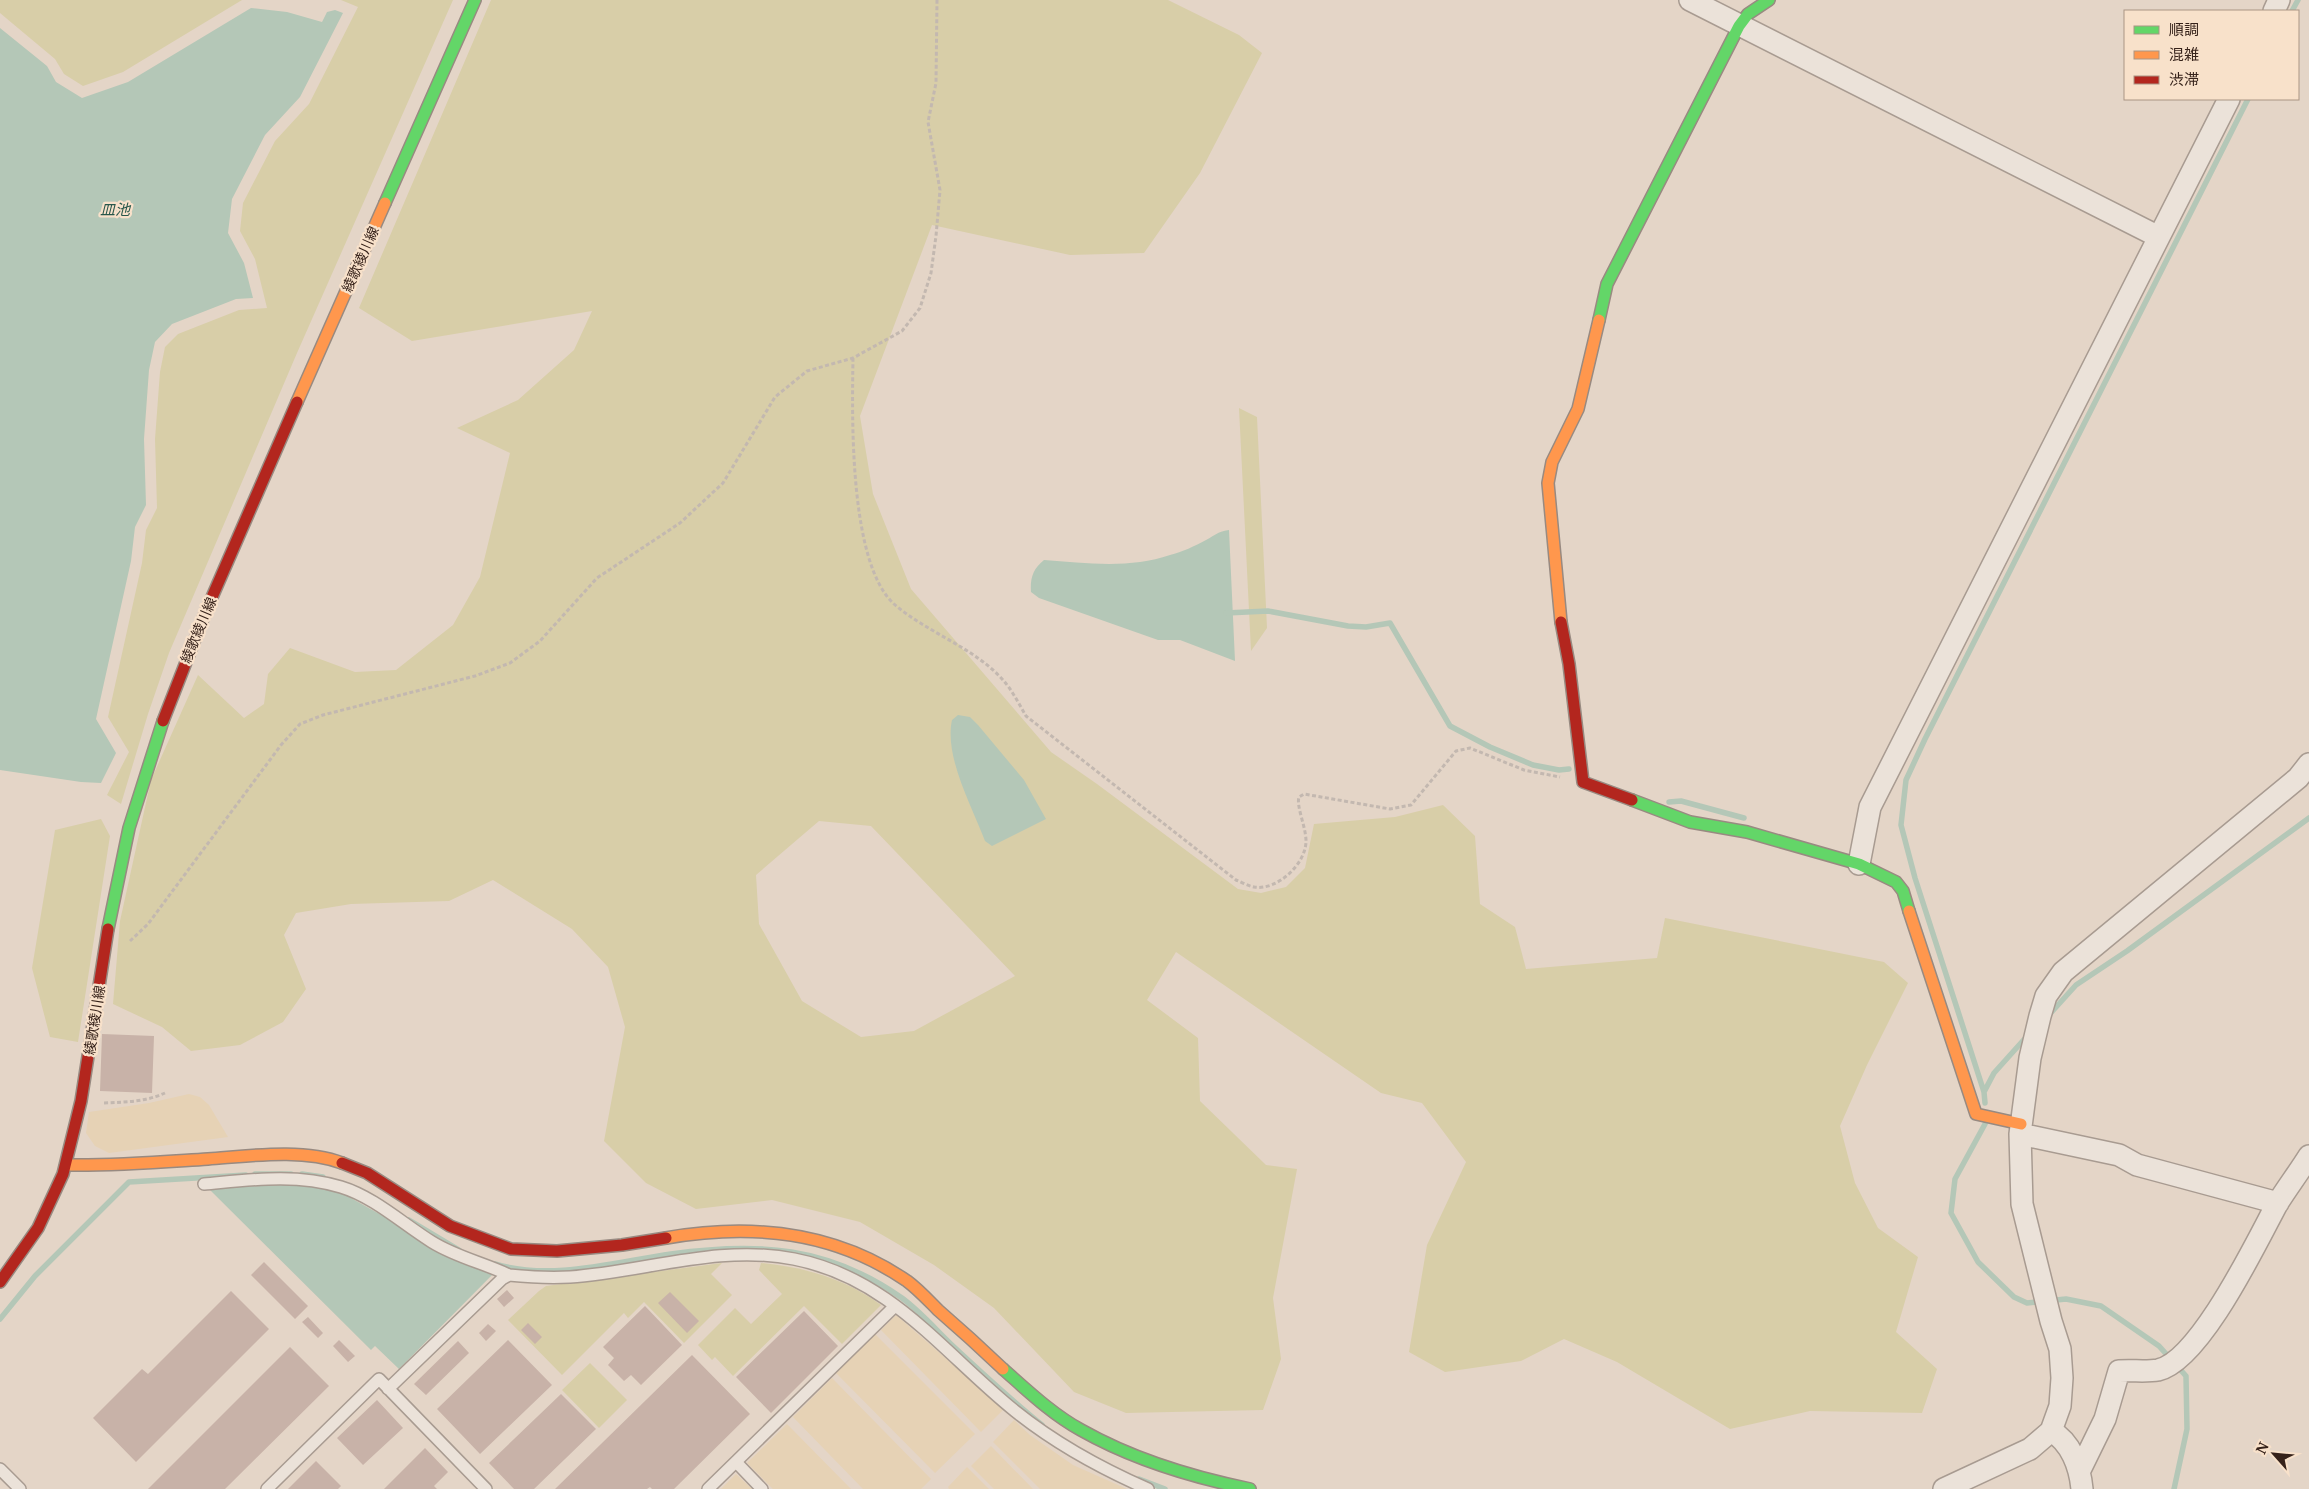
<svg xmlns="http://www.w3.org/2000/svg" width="2309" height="1489" viewBox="0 0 2309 1489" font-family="'Noto Serif','Noto Sans JP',serif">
	<rect width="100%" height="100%" fill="#e4d5c7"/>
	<path fill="#e6d2b5" d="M189 1094 200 1097 209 1105 228 1137 109 1153 95 1146 86 1133 89 1112 149 1103Z
		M896 1315 1004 1409 981 1432 881 1330Z
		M875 1334 975 1434 935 1473 836 1373Z
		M832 1378 931 1479 921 1489H863L793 1417Z
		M1014 1420 1030 1435 1073 1465 1127 1489H1040L993 1442Z
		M787 1424 851 1489H773L747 1463Z
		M991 1446 1033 1489H994L971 1466Z
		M967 1467 989 1489H949L948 1487Z
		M736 1474 752 1489H721Z"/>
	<path fill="#d8cea8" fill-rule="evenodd" d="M0 0H242L123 72 83 86 64 74 55 59 0 13Z
		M341 0H453L297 353 169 653 148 714 121 804 107 795 129 752 108 717 142 563 146 530 157 508 155 439 160 372 165 347 178 334 239 310 267 308 255 259 240 231 243 203 275 141 309 104 358 7Z
		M491 0H1168L1239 35 1262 53 1200 173 1144 253 1070 255 932 225 860 416 873 494 911 589 1051 752 1097 784 1238 889 1261 893 1286 887 1305 868 1314 824 1395 817 1443 805 1475 836 1480 904 1515 927 1526 969 1657 958 1665 918 1884 962 1908 983 1867 1065 1840 1126 1855 1183 1878 1228 1918 1257 1896 1332 1937 1369 1922 1413 1810 1411 1730 1429 1617 1362 1564 1339 1521 1361 1445 1372 1409 1352 1427 1245 1466 1162 1422 1103 1381 1093 1176 952 1147 1000 1198 1038 1200 1101 1266 1165 1297 1169 1273 1298 1281 1359 1263 1410 1126 1413 1074 1392 994 1308 934 1265 860 1222 772 1200 696 1209 646 1183 604 1141 625 1027 608 967 572 929 493 880 449 901 351 904 296 913 284 935 306 989 283 1022 240 1045 191 1051 162 1027 113 1004 120 921 151 780 198 675 244 718 264 704 268 674 290 648 355 672 396 670 453 625 480 577 510 453 457 428 518 400 574 350 592 311 412 341 359 308ZM819 821 871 826 1015 976 914 1031 861 1037 802 1001 759 924 756 875Z
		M1239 408 1257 417 1267 628 1251 651Z
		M101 819 110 836 78 1042 50 1037 32 968 55 830Z
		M722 1263 711 1274 732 1295 684 1343 644 1302 628 1318 624 1313 562 1375 508 1320 539 1291 546 1286Z
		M761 1263C804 1267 846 1279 881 1305L842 1344 804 1306 733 1376 715 1357 712 1360 698 1345 735 1308 751 1324 782 1294 759 1270Z
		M590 1363 627 1400 599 1428 562 1390Z"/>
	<path fill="#b4c7b7" d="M251 8 287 12 322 22 327 12 335 10 343 13 300 97 265 135 232 199 228 233 244 263 253 298 236 299 172 324 155 342 149 370 144 439 146 505 135 527 131 561 96 719 116 753 101 783 81 782 0 770V28L47 66 56 82 82 98 128 82Z
		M1229 530 1235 661 1180 640H1158L1039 598 1031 592C1030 578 1033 569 1044 560 1085 563 1130 569 1170 555 1182 552 1195 546 1206 540 1216 535 1216 532 1229 530Z
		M958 715 970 717 978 725 1024 780 1046 819 992 846 985 841C972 806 944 757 952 720Z
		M283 1185 312 1186 342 1193 399 1225 494 1273 399 1369 375 1346 371 1350 208 1188Z"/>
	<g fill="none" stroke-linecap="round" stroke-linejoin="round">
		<path stroke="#b4c7b7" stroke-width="5.5" d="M2292 11 2298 0
			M1226 613 1268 611 1348 626 1366 627 1390 623 1450 726 1490 747 1533 765 1559 770 1569 769
			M1669 802 1681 801 1744 818
			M2048 1016 2076 985 2127 951 2309 818
			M1984 1092 1994 1073 2029 1034
			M1985 1103 1984 1092 1915 878 1901 825 1906 780 1925 739 2248 99
			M1985 1124 1955 1179 1951 1213 1978 1262 2014 1297 2027 1303 2066 1299 2101 1306 2159 1346 2186 1376 2187 1429 2174 1489
			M255 1174H291
			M302 1174 323 1177
			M409 1220 459 1250
			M495 1264C552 1281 615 1262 671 1254 758 1242 828 1246 902 1298 921 1312 937 1331 954 1347 983 1374 1011 1400 1042 1425
			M0 1319 35 1276 129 1182 246 1175
			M1139 1479 1165 1489"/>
	</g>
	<path fill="#c8b2a8" d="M102 1034 154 1036 152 1093 100 1091Z
		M264 1262 308 1306 295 1319 251 1275Z
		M507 1290 514 1298 504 1307 497 1299Z
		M231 1291 269 1329 136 1462 93 1418 142 1369 148 1374Z
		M670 1292 699 1321 687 1333 658 1303Z
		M645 1306 682 1345 641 1385 631 1375 624 1381 608 1365 614 1358 603 1347Z
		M804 1311 838 1346 771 1413 736 1377Z
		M308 1317 323 1333 318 1338 302 1322Z
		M528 1323 542 1337 535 1344 521 1330Z
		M488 1324 496 1331 486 1341 479 1333Z
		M339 1340 355 1356 348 1362 333 1346Z
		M508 1340 552 1385 480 1454 437 1409Z
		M458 1341 469 1353 426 1395 414 1384Z
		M290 1347 329 1386 225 1489H148Z
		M692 1355 750 1414 674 1489H652L650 1487 647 1489H555Z
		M561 1394 596 1429 534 1489H514L489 1463Z
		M377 1400 403 1428 363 1465 337 1438Z
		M425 1448 448 1472 434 1486 437 1489H384Z
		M316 1461 341 1486 338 1489H288Z"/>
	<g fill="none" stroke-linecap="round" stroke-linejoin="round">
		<g stroke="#a89b91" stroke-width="14">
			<path id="lane" d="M204 1184C249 1180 296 1173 341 1187 374 1197 403 1224 432 1242 456 1257 484 1263 509 1275
				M388 1389 502 1279 509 1275C529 1277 549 1278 570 1277 644 1272 719 1244 794 1259 891 1278 943 1353 1015 1411 1056 1444 1100 1468 1148 1489
				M736 1462 762 1489
				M0 1469 20 1489
				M267 1489 379 1379 486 1489
				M708 1489 895 1306"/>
		</g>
		<g stroke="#a89b91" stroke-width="24">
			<path id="street" d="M1690 0 2159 237
				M2274 11 2279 0
				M1859 864 1870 807 2229 99
				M2020 1134 2119 1155 2137 1165 2278 1203
				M2051 1431C2071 1442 2080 1467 2082 1489
				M2080 1470 2105 1419 2119 1371C2132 1370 2146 1372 2158 1370 2200 1361 2257 1241 2277 1204 2287 1188 2299 1172 2309 1156
				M1944 1489 2030 1449 2051 1431 2060 1406 2062 1378 2060 1349 2051 1321 2022 1204 2020 1134 2030 1058 2040 1016 2046 996 2063 972 2298 778 2309 764"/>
		</g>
		<g stroke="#988a81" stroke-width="14">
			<path id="fast" d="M385 203 475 0
				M1599 320 1607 284 1739 26 1748 14 1769 0
				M1632 800 1690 822 1747 832 1859 864 1896 882 1903 891 1909 911
				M108 929 129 828 163 721
				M1003 1369C1028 1391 1052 1414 1081 1430 1134 1460 1191 1477 1250 1489"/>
		</g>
		<g stroke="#988a81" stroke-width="14">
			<path id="slow" d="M297 402 385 203
				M1561 622 1548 483 1552 462 1578 409 1599 320
				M1909 911 1976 1114 2021 1124
				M66 1165C114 1166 161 1162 208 1159 249 1156 303 1148 342 1163
				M666 1238C752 1223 834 1231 907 1281 918 1289 928 1300 938 1310 960 1329 982 1349 1003 1369"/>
		</g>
		<g stroke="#988a81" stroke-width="14">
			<path id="jam" d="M1561 622 1569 664 1583 782 1632 800
				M163 721 206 611 297 402
				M342 1163 367 1173 450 1226 511 1249 557 1251 622 1245 666 1238
				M0 1282 38 1228 63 1174 81 1101 108 929"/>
		</g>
		<path stroke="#c3b8b0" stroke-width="3" stroke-dasharray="4 2.5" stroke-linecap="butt" d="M853 358C852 417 849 563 894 604 926 632 975 648 1003 680 1012 690 1019 704 1026 716L1236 880C1241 882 1248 886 1254 887 1277 891 1306 864 1306 841 1306 827 1296 806 1299 797L1304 794 1390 809 1411 805 1456 751 1470 748 1524 770 1560 777
			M130 941 148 924 281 745 300 724 323 715 475 676 510 663 540 641 597 578 680 523 723 483 775 397 807 371 853 358 902 331 920 308 931 273 936 236 940 190 928 122 936 83 937 0
			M104 1103C126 1102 145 1102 165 1093"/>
		<use href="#lane" stroke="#ebe2d9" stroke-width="11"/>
		<use href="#street" stroke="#ebe2d9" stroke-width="21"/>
		<use href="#fast" stroke="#63d668" stroke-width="11"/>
		<use href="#slow" stroke="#ff974d" stroke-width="11"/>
		<use href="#jam" stroke="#b3261e" stroke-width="11"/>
	</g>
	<g text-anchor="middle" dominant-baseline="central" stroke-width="4.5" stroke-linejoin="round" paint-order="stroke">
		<g font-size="14" fill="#36221a" stroke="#f8e1ca">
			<text transform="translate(360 259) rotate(-66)">綾歌綾川線</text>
			<text transform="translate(198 630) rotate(-67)">綾歌綾川線</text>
			<text transform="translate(94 1020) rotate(-81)">綾歌綾川線</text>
		</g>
		<g font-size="15" font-style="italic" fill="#28574b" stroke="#f8e1ca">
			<text x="115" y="209">皿池</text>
		</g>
	</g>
	<rect x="2124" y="10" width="175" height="90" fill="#f8e1ca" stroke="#aa9584"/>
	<rect x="2134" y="26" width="25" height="8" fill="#63d668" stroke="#aa9584"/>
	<text x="2169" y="35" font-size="15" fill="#36221a">順調</text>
	<rect x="2134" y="51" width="25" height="8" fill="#ff974d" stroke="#aa9584"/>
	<text x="2169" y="60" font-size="15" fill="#36221a">混雑</text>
	<rect x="2134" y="76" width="25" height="8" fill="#b3261e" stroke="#aa9584"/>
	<text x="2169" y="85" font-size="15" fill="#36221a">渋滞</text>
	<g transform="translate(2274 1454) rotate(297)" stroke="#f8e1ca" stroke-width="4" paint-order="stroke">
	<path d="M0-4L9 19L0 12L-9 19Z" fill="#36221a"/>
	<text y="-8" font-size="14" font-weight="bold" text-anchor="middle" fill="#36221a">N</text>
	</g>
</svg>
